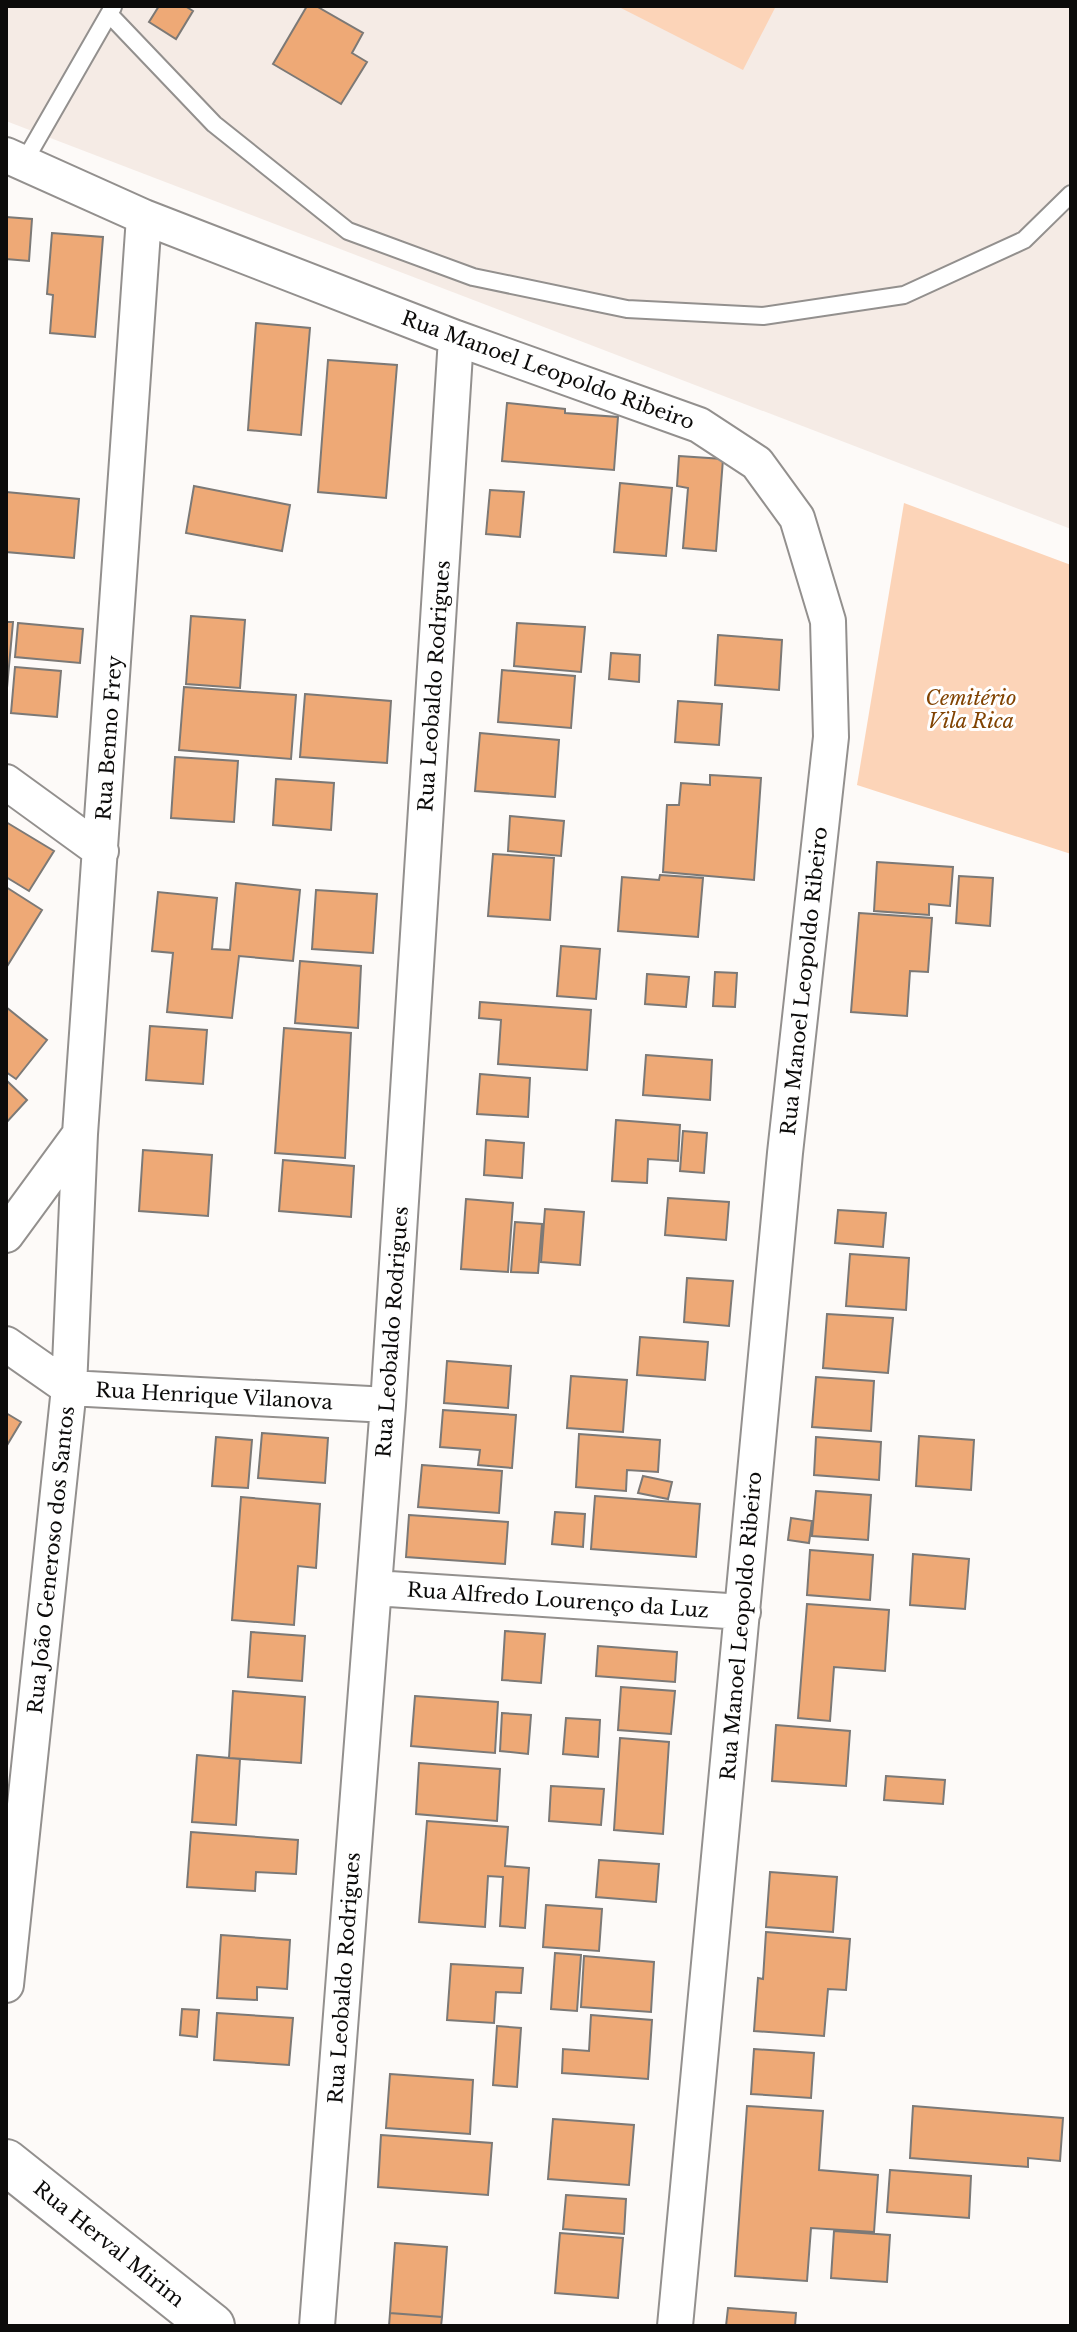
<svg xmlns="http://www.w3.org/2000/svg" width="1077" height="2332" viewBox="0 0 1077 2332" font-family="'Libre Baskerville',serif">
	<rect width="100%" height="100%" fill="#fdfaf8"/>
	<path fill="#f5ebe5" d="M6 6H1071V529L6 121Z"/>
	<path fill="#fcd4b8" d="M617 6H776L743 70Z
		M904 503 1071 565V854L857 785Z"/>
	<path fill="#eea976" stroke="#7c7976" stroke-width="2" d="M159 6H185L193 11 176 39 149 22Z
		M307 6H316L363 33 352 53 367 62 341 104 273 64Z
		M6 217 32 219 29 261 6 259Z
		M52 233 103 237 95 337 50 333 53 295 47 294Z
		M256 323 310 328 301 435 248 430Z
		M328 360 397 365 386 498 318 492Z
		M507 403 565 409V413L618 417 614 470 502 461Z
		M679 456 723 459 716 551 683 548 688 488 677 486Z
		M620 483 672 488 666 556 614 552Z
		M194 486 290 505 282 551 186 533Z
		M490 490 524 492 520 537 486 534Z
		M6 492 79 499 74 558 6 552Z
		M191 616 245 620 240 688 186 684Z
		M6 622H13L6 699Z
		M18 623 83 629 80 663 15 657Z
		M517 623 585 627 581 672 514 666Z
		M718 635 782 640 779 690 715 685Z
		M611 653 640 655 639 682 609 679Z
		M15 667 61 671 57 717 11 713Z
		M502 670 575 676 571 728 498 722Z
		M184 687 296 695 291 759 179 750Z
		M305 694 391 701 387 763 300 757Z
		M678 701 722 704 719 745 675 742Z
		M480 733 559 740 555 797 475 791Z
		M175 757 238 761 234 822 171 818Z
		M710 775 761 778 754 880 663 872 667 805H679L681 783 710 785Z
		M276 779 334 783 331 830 273 825Z
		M510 816 564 821 561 856 508 851Z
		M6 822 54 851 29 891 6 877Z
		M493 854 554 858 550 920 488 916Z
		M877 862 953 867 950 906 929 904V915L874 911Z
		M660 875 703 878 698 937 618 931 622 877 659 880Z
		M959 876 993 878 990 926 956 923Z
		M236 883 300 890 293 961 239 956 232 1018 167 1012 173 953 152 951 158 892 217 898 212 949 230 950Z
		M6 887 42 910 6 968Z
		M316 890 377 894 373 953 312 949Z
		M859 913 932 918 928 972 910 971 907 1016 851 1012Z
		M561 946 600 949 596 999 557 996Z
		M300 961 361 966 358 1028 295 1023Z
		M715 972 737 973 735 1007 713 1006Z
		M647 974 689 977 686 1007 645 1004Z
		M480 1002 591 1010 587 1070 498 1064 501 1020 479 1018Z
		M6 1007 47 1040 16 1079 6 1072Z
		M150 1026 207 1030 203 1084 146 1080Z
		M284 1028 351 1033 345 1158 275 1153Z
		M646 1055 712 1060 710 1100 643 1095Z
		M480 1074 530 1078 528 1117 477 1114Z
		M6 1080 27 1100 6 1123Z
		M616 1120 680 1125 678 1161 648 1159 647 1183 612 1181Z
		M683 1131 707 1133 704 1173 680 1171Z
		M486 1140 524 1143 522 1178 484 1175Z
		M143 1150 212 1155 208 1216 139 1211Z
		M283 1160 354 1166 351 1217 279 1211Z
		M668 1198 729 1202 726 1240 665 1235Z
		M466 1199 513 1203 508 1272 461 1269Z
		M545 1209 584 1212 580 1265 541 1262Z
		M838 1210 886 1213 883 1247 835 1243Z
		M515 1222 542 1224 538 1273 511 1272Z
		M850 1254 909 1258 906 1310 846 1306Z
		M687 1278 733 1281 729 1326 684 1322Z
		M827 1314 893 1318 888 1373 823 1368Z
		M640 1337 708 1342 705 1380 637 1375Z
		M447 1361 511 1366 508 1408 444 1403Z
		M571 1376 627 1380 623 1432 567 1428Z
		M816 1377 874 1381 871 1431 812 1427Z
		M443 1410 516 1415 512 1468 478 1465 480 1450 440 1447Z
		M6 1413 21 1422 6 1447Z
		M262 1433 328 1438 325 1483 258 1478Z
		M579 1434 660 1440 658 1472 627 1470 626 1491 576 1487Z
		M919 1436 974 1440 971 1490 916 1486Z
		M216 1437 252 1440 248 1488 212 1486Z
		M816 1437 881 1442 879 1480 814 1475Z
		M422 1465 502 1471 499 1513 418 1507Z
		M643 1476 672 1482 668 1499 638 1493Z
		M816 1491 871 1495 868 1540 812 1536Z
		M595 1496 700 1504 696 1557 591 1549Z
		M241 1497 320 1504 316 1568 298 1566 294 1625 232 1620Z
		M555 1512 585 1514 583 1547 552 1544Z
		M409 1515 508 1522 505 1564 406 1557Z
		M791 1518 812 1521 809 1543 788 1540Z
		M810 1550 873 1555 870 1600 807 1595Z
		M913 1554 969 1559 965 1609 910 1605Z
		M807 1604 889 1610 885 1671 834 1667 830 1721 798 1718Z
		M505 1631 545 1634 541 1683 502 1680Z
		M251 1632 305 1636 302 1681 248 1677Z
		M598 1646 677 1652 675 1682 596 1676Z
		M621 1687 675 1691 671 1734 618 1730Z
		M233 1691 305 1697 301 1763 229 1758Z
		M415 1696 498 1702 495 1753 411 1746Z
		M502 1713 531 1715 528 1754 500 1751Z
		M566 1718 600 1720 598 1757 563 1754Z
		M776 1725 850 1731 846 1786 772 1781Z
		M620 1738 669 1742 663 1834 614 1830Z
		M197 1755 240 1759 236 1825 192 1822Z
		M419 1763 500 1769 497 1821 416 1814Z
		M886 1776 945 1780 943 1804 884 1800Z
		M551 1786 604 1789 601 1825 549 1821Z
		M427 1821 508 1827 505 1866 529 1868 525 1928 500 1926 503 1877 488 1876 485 1927 419 1922Z
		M191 1832 298 1840 296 1874 256 1872 255 1891 187 1887Z
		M599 1860 659 1864 656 1902 596 1897Z
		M770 1872 837 1877 833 1932 766 1927Z
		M546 1905 602 1909 599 1951 543 1947Z
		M766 1932 850 1939 846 1990 828 1989 824 2036 754 2031 758 1978 763 1979Z
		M221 1935 290 1940 287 1989 257 1987V2000L217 1998Z
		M555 1953 581 1955 577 2011 551 2009Z
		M584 1956 654 1962 651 2012 581 2007Z
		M451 1964 523 1968 521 1993 496 1992 494 2023 447 2020Z
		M182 2009 199 2010 197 2037 180 2035Z
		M217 2013 293 2018 289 2065 214 2060Z
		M591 2015 652 2020 648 2079 562 2073 563 2049 589 2051Z
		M497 2026 521 2028 517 2087 493 2085Z
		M754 2049 814 2053 811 2098 751 2094Z
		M390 2074 473 2080 470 2134 386 2128Z
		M747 2106 823 2111 819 2170 878 2175 874 2232 811 2228 807 2281 735 2276Z
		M913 2106 1063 2118 1060 2161 1028 2158V2167L910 2158Z
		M553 2119 634 2125 629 2185 548 2179Z
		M381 2135 492 2143 488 2195 378 2187Z
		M890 2170 971 2176 969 2218 887 2212Z
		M566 2195 626 2199 624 2234 563 2229Z
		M834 2231 890 2235 887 2282 831 2278Z
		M560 2233 623 2238 618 2298 555 2293Z
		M395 2243 447 2247 442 2317 390 2313Z
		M728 2308 796 2313 795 2326H726Z
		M390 2313 442 2317 441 2326H389Z"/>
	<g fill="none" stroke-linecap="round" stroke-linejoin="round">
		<g stroke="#93908e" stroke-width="20">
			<path id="lane" d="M109 14 214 124 348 231 473 277 627 309 763 316 904 295 1024 240 1071 194
				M24 162 113 7"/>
		</g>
		<g stroke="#93908e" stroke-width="38">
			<path id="street" d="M6 155 144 217 456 338 699 425 757 463 797 518 828 621 831 737 785 1153 675 2326
				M6 782 101 851
				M6 1235 80 1134
				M6 1344 69 1388 388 1405
				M374 1588 743 1612
				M6 1985 69 1388 80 1134 144 217
				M317 2326 388 1405 456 338"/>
		</g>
		<g stroke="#93908e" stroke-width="48">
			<path id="secondary" d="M6 2162 212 2326"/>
		</g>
		<use href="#lane" stroke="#fff" stroke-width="16"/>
		<use href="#street" stroke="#fff" stroke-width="34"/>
		<use href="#secondary" stroke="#fff" stroke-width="44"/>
	</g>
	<g text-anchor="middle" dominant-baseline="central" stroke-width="6" stroke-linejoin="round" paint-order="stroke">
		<g font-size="20" fill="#0c0b0a" stroke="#fff">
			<text transform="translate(548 370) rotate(20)">Rua Manoel Leopoldo Ribeiro</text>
			<text transform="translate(434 686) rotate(-86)">Rua Leobaldo Rodrigues</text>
			<text transform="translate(109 738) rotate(-86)">Rua Benno Frey</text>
			<text transform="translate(804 981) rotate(-84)">Rua Manoel Leopoldo Ribeiro</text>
			<text transform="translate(392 1332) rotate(-86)">Rua Leobaldo Rodrigues</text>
			<text transform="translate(214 1396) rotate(3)">Rua Henrique Vilanova</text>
			<text transform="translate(51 1560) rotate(-84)">Rua João Generoso dos Santos</text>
			<text transform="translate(558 1600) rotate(4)">Rua Alfredo Lourenço da Luz</text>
			<text transform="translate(741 1626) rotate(-85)">Rua Manoel Leopoldo Ribeiro</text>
			<text transform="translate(344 1978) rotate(-86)">Rua Leobaldo Rodrigues</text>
			<text transform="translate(109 2244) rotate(39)">Rua Herval Mirim</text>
		</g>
		<g font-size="20" font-style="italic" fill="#814302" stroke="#fff">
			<text x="971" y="698">Cemitério<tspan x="971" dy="23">Vila Rica</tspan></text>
		</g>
	</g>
	<rect width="1077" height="2332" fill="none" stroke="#0c0b0a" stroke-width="16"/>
</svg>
